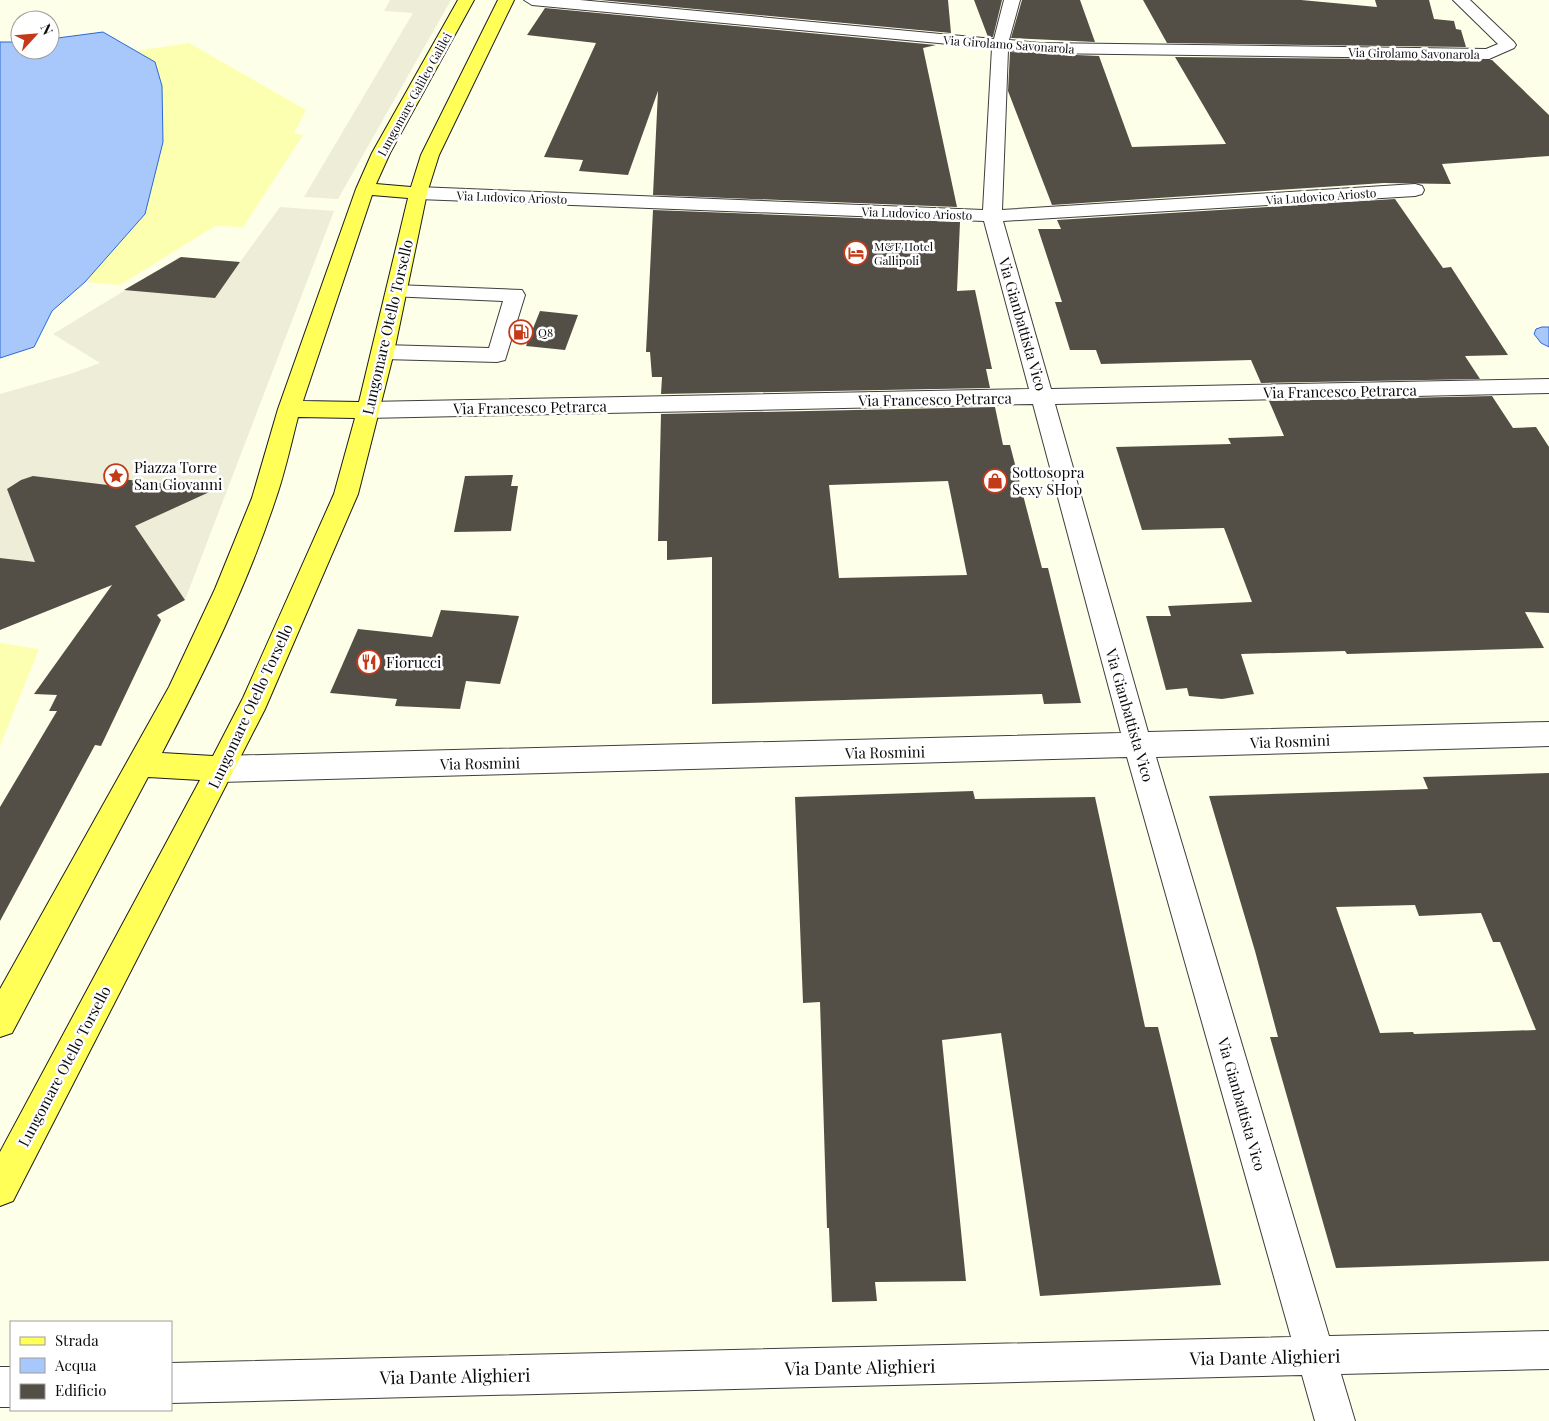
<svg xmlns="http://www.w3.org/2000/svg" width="1549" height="1421" viewBox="0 0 1549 1421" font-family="'Playfair Display',serif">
	<rect width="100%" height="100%" fill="#feffe8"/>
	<path fill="#fdffb0" d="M189 43 306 110 294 133 303 135 243 227 215 226 120 285 85 282 145 214 163 142 162 86 155 62 136 51Z
		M0 643 39 649 0 746Z"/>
	<path fill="#eeeed8" d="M390 0H451L338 199 304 197 413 13 384 11Z
		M280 207 334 211 185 600 159 562 138 574 0 558V394L70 374 100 363 53 334 175 260 178 257 240 262Z"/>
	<path fill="#a8c8fb" stroke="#2a68d7" d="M103 32 155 62 162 86 163 142 145 214 85 282 52 311 34 347 0 358V42H20V50H50V39Z
		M1542 327H1549V347L1541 343 1534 334 1536 329Z"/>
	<path fill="#544f46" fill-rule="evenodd" d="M600 0H948L951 33Z
		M974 0H1002L993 37H988Z
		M1022 0H1080L1095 42 1011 38Z
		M1143 0H1301L1377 7 1375 0H1429L1434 19 1454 21 1456 29 1461 30 1466 47 1167 43Z
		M545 8 936 45 923 48 957 207 653 195 658 91 628 175 579 171 583 160 544 157 596 43 527 35Z
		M1010 52 1099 56 1132 147 1226 144 1175 57 1492 60 1549 115V156L1442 164 1451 184 1384 183 1052 205 1008 91Z
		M1395 199 1443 268 1451 267 1508 355 1465 356 1480 379 1261 383 1251 360 1101 364 1096 350H1070L1055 302H1062L1038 229H1061L1057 220Z
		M653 210 960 222 957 291 975 290 992 369H986L990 388 661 394 662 377H652L650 352H646Z
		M181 257 240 262 215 298 124 290Z
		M540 311 578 315 565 350 526 346Z
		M1492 396 1513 428 1536 427 1549 447V613L1525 612 1544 648 1347 654 1345 651 1241 654 1254 694 1222 699 1189 696 1187 688 1166 690 1146 616H1171L1168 606 1252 602 1224 528 1142 530 1116 447 1231 444 1228 438 1284 436 1269 401Z
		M995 407 1003 445H1010L1042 568H1048L1081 703 1044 704 1042 694 712 704V557L667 560V541H658L661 414ZM948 481 967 575 839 578 829 485Z
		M513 475 511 486H518L511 531 454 532 465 476Z
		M33 476 116 486 121 479 216 489 135 526 185 600 157 615 161 620 101 746 95 745 0 921V807L57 711H49L57 695 34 694 112 585 0 630V558L35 562 7 489 21 480Z
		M441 610 519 616 500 684 466 681 460 709 395 706 397 699 330 693 358 629 432 637Z
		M1549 773V1261L1336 1268 1270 1037H1278L1255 951 1209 796 1428 789 1423 777ZM1415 905 1419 916 1481 913 1493 942H1500L1536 1030 1414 1034 1413 1032 1380 1033 1336 907Z
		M973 791 975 799 1095 797 1145 1027H1158L1221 1285 1040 1296 1001 1033 942 1040 966 1281 875 1282 877 1301 832 1302 829 1228H827L820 1002 803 1003 795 797Z"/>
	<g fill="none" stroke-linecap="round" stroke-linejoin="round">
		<g stroke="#3e3e3e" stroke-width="2">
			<path id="minor" d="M524 0H580L994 39 1004 0H1020L1009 40 1040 43 1486 49 1498 44 1453 0H1470L1514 42 1516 45 1514 48 1489 59 1040 53 1008 50 1002 210 1415 184 1422 186 1424 190 1422 194 1415 196 1003 221 1051 389 1549 379V393L1055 404 1148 732 1549 722V746L1156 757 1329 1336 1549 1331V1369L1341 1374 1355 1421H1315L1302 1375 171 1403V1363L1291 1337 1127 757 221 782 211 778 207 769 211 760 221 756 1121 733 1033 404 367 418 359 415 356 410 359 405 367 402 1029 389 984 221 418 199 411 197 409 193 411 189 418 187 983 210 992 48 532 5Z
				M396 285 522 290 525 295 505 360 497 362 383 359 375 357 372 352 375 347 383 345 489 348 503 301 389 296 386 291 389 286Z
				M0 1367H11V1407H0Z"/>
		</g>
		<g stroke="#1c1c1c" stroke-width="2">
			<path id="major" d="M458 0H474L390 153 376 184 411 187 421 155 498 0H514L439 155 427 193 394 352 358 494 265 709 13 1201 0 1206V1152L200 780 148 777 12 1033 0 1037V989L169 687 215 589 252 498 278 409 356 189 372 153ZM372 195 408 198 359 402 303 401ZM298 417 355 418 334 494 243 698 213 756 162 753C205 671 247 586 276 498 285 472 291 444 298 417Z"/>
		</g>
		<use href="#minor" fill="#fff" fill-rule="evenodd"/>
		<use href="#major" fill="#ffff58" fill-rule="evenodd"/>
	</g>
	<defs>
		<g id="hotel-ring" transform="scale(1.25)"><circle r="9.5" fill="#fff" stroke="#c43a19" stroke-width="1.5"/><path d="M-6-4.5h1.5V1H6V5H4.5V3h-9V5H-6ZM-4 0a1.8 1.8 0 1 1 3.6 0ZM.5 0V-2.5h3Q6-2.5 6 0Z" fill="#c43a19"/></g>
		<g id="fuel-ring" transform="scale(1.25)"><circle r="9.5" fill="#fff" stroke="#c43a19" stroke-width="1.5"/><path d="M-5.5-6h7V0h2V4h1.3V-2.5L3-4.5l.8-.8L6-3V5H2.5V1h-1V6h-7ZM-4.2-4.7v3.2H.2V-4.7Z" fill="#c43a19"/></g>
		<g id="sight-ring" transform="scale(1.25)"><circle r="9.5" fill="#fff" stroke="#c43a19" stroke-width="1.5"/><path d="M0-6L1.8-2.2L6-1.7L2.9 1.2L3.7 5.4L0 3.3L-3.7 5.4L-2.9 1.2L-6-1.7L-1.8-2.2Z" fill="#c43a19"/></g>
		<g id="shop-ring" transform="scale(1.25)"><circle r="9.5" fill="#fff" stroke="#c43a19" stroke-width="1.5"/><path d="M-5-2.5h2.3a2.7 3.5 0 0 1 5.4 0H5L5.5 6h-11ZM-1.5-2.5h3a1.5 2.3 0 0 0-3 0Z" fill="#c43a19"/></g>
		<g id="restaurant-ring" transform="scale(1.25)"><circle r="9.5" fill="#fff" stroke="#c43a19" stroke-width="1.5"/><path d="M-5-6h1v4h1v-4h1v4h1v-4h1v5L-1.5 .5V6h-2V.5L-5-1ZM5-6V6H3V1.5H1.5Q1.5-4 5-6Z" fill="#c43a19"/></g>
	</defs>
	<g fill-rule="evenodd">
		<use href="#hotel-ring" x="856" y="253"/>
		<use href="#fuel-ring" x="521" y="332"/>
		<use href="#sight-ring" x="116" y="476"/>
		<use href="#shop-ring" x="995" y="481"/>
		<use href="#restaurant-ring" x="369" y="662"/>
	</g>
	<g text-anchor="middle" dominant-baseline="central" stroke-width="5" stroke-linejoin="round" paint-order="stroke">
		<g font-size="12" fill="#0b0b0b" stroke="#fff">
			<text transform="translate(1009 44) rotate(4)">Via Girolamo Savonarola</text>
			<text transform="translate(1414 53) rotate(1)">Via Girolamo Savonarola</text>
			<text transform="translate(414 94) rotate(-61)">Lungomare Galileo Galilei</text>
			<text transform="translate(1321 196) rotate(-4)">Via Ludovico Ariosto</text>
			<text transform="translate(512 197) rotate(2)">Via Ludovico Ariosto</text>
			<text transform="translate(917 213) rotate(2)">Via Ludovico Ariosto</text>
		</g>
		<g font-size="12" fill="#0b0b0b" stroke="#fff" text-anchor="start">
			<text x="874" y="246">M&amp;F Hotel<tspan x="874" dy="14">Gallipoli</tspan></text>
			<text x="538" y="332">Q8</text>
		</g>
		<g font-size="15" fill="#0b0b0b" stroke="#fff">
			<text transform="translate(1023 324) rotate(74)">Via Gianbattista Vico</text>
			<text transform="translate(387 327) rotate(-77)">Lungomare Otello Torsello</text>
			<text transform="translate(1340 391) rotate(-1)">Via Francesco Petrarca</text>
			<text transform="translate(935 399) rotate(-1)">Via Francesco Petrarca</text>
			<text transform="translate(530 407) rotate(-1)">Via Francesco Petrarca</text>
			<text transform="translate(250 706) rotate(-65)">Lungomare Otello Torsello</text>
			<text transform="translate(1130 715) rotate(74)">Via Gianbattista Vico</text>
			<text transform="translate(1290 741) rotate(-2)">Via Rosmini</text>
			<text transform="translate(885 752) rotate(-1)">Via Rosmini</text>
			<text transform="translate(480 763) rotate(-1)">Via Rosmini</text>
			<text transform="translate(64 1066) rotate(-62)">Lungomare Otello Torsello</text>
			<text transform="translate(1242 1104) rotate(74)">Via Gianbattista Vico</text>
		</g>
		<g font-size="15" fill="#0b0b0b" stroke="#fff" text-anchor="start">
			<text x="134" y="467">Piazza Torre<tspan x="134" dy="17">San Giovanni</tspan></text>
			<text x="1012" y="472">Sottosopra<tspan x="1012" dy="17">Sexy SHop</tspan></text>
			<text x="386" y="662">Fiorucci</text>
		</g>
		<g font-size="18" fill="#0b0b0b" stroke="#fff">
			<text transform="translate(1265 1357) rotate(-1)">Via Dante Alighieri</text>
			<text transform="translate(860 1367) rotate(-1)">Via Dante Alighieri</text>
			<text transform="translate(455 1376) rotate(-1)">Via Dante Alighieri</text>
		</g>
	</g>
	<rect x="10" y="1321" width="162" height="90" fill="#ffffff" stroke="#9d9d9d"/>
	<rect x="20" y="1337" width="25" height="8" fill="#ffff58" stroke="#9d9d9d"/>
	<text x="55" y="1346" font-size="15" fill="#0b0b0b">Strada</text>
	<rect x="20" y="1358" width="25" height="15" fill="#a8c8fb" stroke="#9d9d9d"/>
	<text x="55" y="1371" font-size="15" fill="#0b0b0b">Acqua</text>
	<rect x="20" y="1384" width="25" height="15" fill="#544f46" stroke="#9d9d9d"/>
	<text x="55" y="1396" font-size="15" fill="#0b0b0b">Edificio</text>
	<g transform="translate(35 35) rotate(64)"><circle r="24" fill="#ffffff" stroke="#9d9d9d"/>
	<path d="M0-4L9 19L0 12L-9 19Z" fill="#c43a19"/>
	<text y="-8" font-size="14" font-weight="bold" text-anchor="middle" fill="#0b0b0b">N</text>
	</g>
</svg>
